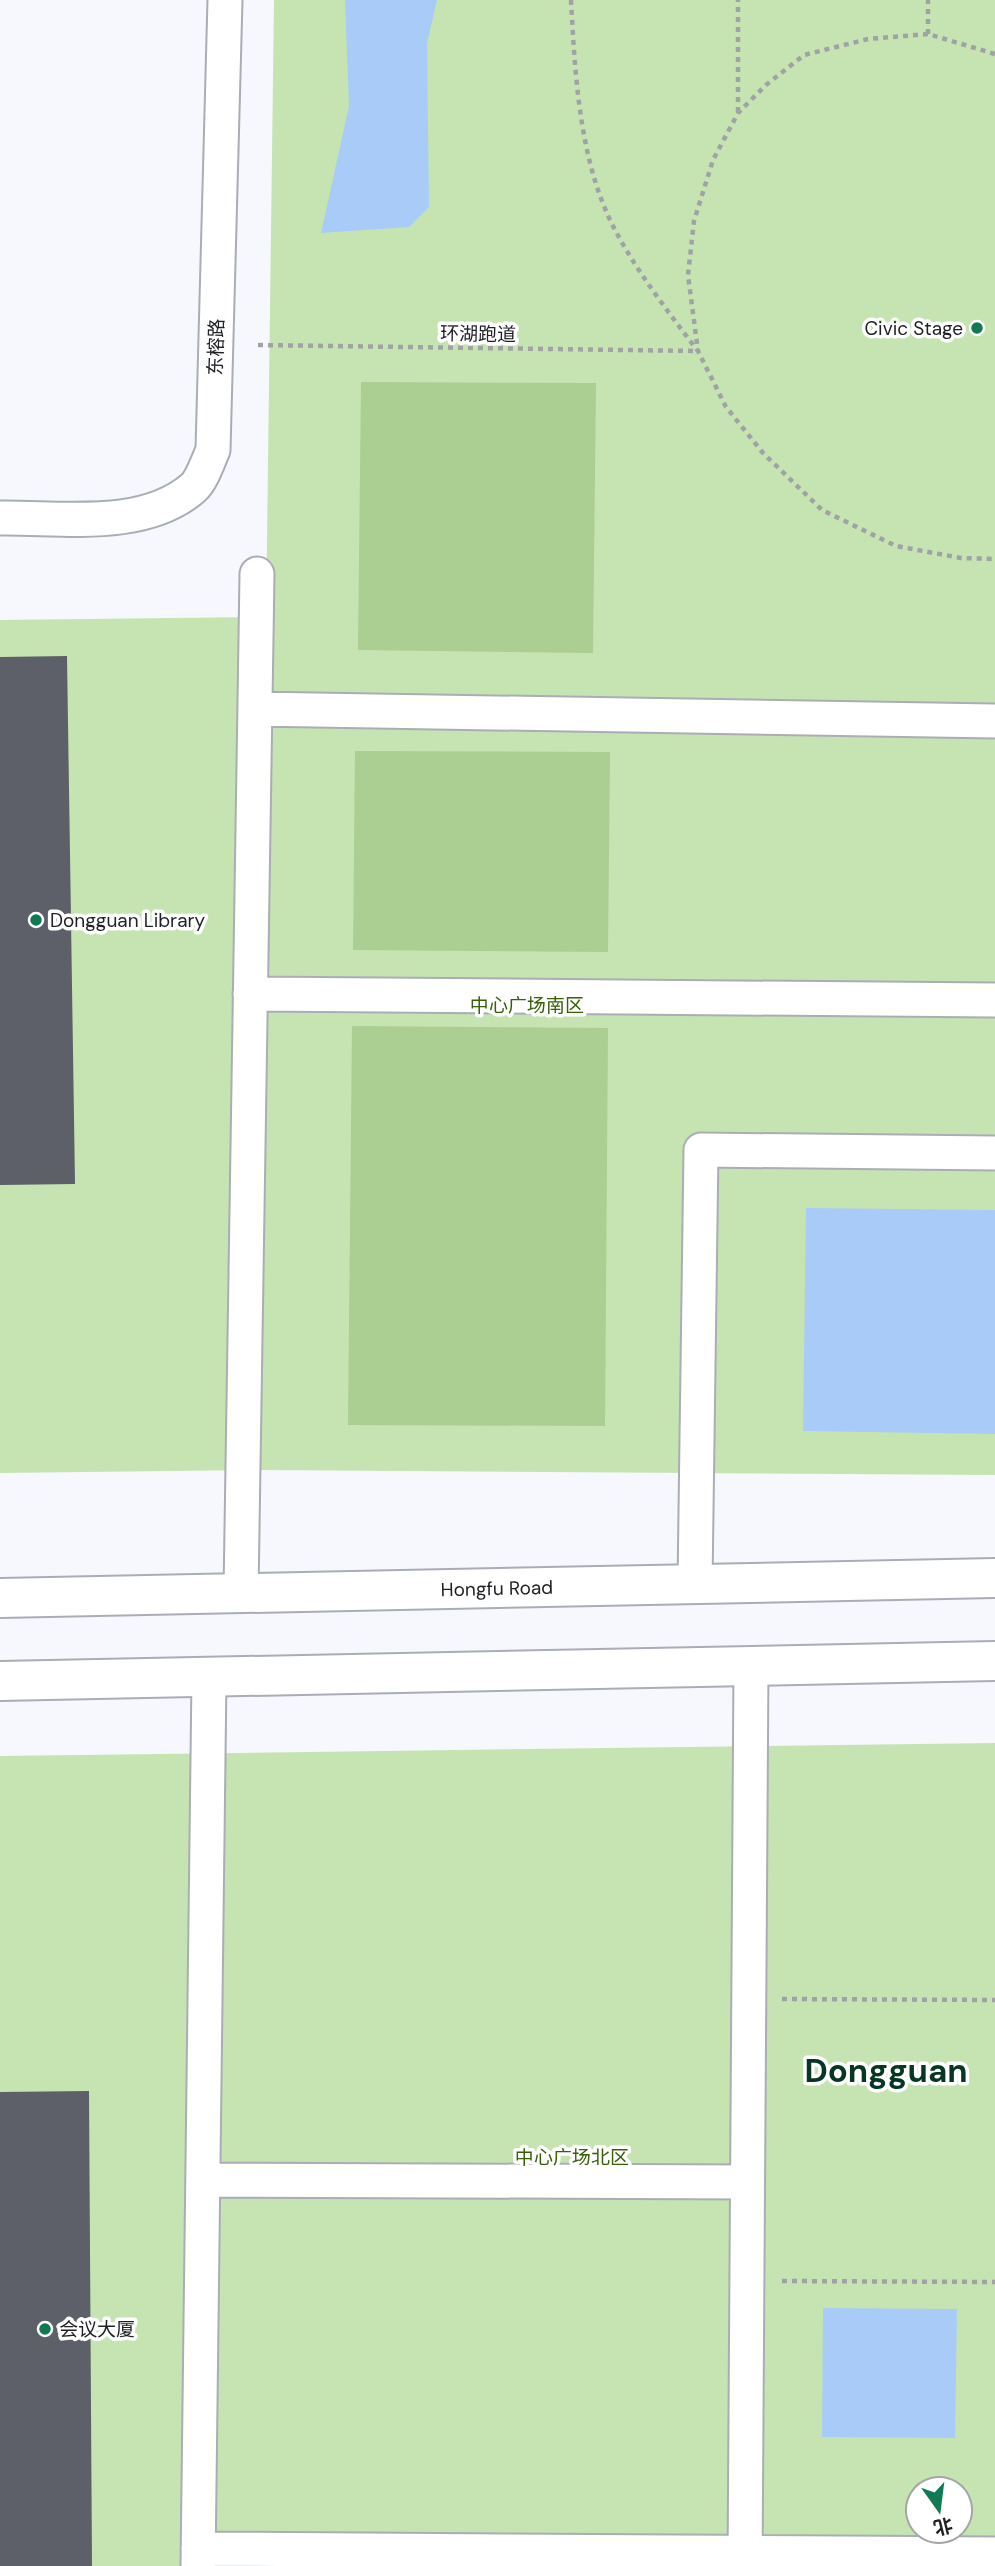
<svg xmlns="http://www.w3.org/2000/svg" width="995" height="2566" viewBox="0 0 995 2566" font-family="'DM Sans','Noto Sans SC',sans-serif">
	<rect width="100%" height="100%" fill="#f6f8fe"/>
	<path fill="#c6e4b1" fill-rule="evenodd" d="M274 0H995V1475L260 1470 0 1473V620L266 617Z
		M995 1743V2566H0V1756ZM918 2489H960V2531H918Z"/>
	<path fill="#abce93" d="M361 382 596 383 593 653 358 650Z
		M355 751 610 752 608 952 353 950Z
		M352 1026 608 1028 605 1426 348 1425Z"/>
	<path fill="#a8ccf7" d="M345 0H437L427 43 429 207 409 227 321 233 349 106Z
		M806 1208 995 1210V1434L803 1431Z
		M823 2308 957 2309 955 2438 822 2437Z"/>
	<path fill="#5d6068" d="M67 656 75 1184 0 1185V657Z
		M89 2091 92 2566H0V2092Z"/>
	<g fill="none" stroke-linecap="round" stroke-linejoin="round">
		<g stroke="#aaadb6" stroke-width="37">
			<path id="street" d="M0 518C62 517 143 531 193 488 202 480 208 461 213 450L225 0
				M255 709 995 721
				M250 994 995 1000
				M695 1584 701 1150 995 1153
				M241 1593 257 574
				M203 2180 747 2182
				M198 2549 995 2554
				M198 2566 209 1677
				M745 2566 751 1666"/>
		</g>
		<g stroke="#aaadb6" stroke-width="42">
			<g id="primary">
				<path id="s1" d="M0 1598 995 1578"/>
				<path d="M0 1681 995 1661"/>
			</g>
		</g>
		<path stroke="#a0a2a6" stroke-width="4.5" stroke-dasharray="5 5" stroke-linecap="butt" d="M571 0C575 73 579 159 613 226 636 271 667 310 697 350
			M928 34V0
			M995 54 928 34 868 39 804 55 766 85 738 113 713 160 694 221 688 275 698 351 726 407 763 453 822 510 896 546 961 558 995 559
			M738 112V0
			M258 345 698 351
			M782 1999 995 2000
			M782 2281 995 2282"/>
		<use href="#street" stroke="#fff" stroke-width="33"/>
		<use href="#primary" stroke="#fff" stroke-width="38"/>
	</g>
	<g fill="#0f7a54" stroke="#fff" stroke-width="2.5">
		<circle cx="977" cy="328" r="7"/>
		<circle cx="36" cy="920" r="7"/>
		<circle cx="45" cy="2329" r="7"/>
	</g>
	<g text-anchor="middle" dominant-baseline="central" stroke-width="7" stroke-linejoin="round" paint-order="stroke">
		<g font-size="19" fill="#1f2023" stroke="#fff" text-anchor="start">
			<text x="963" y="328" text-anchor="end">Civic Stage</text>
			<text x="50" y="920">Dongguan Library</text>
			<text x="59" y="2329">会议大厦</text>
		</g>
		<g font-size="19" fill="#1f2023" stroke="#fff">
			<text transform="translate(478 334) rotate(1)">环湖跑道</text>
			<text transform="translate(216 347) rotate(-88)">东榕路</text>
			<text stroke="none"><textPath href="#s1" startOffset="497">Hongfu Road</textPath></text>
		</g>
		<g font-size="19" fill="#376008" stroke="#fff">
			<text x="527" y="1005">中心广场南区</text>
			<text x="572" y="2157">中心广场北区</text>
		</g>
		<g font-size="33" font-weight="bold" fill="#073724" stroke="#fff">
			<text x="886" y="2070">Dongguan</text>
		</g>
	</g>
	<g transform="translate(939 2510) rotate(166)"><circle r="33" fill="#ffffff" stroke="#a5a6a7" stroke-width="2"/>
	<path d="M0-5L12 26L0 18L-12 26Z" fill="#0f7a54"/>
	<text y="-10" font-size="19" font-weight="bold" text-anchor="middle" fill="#1f2023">北</text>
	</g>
</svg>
